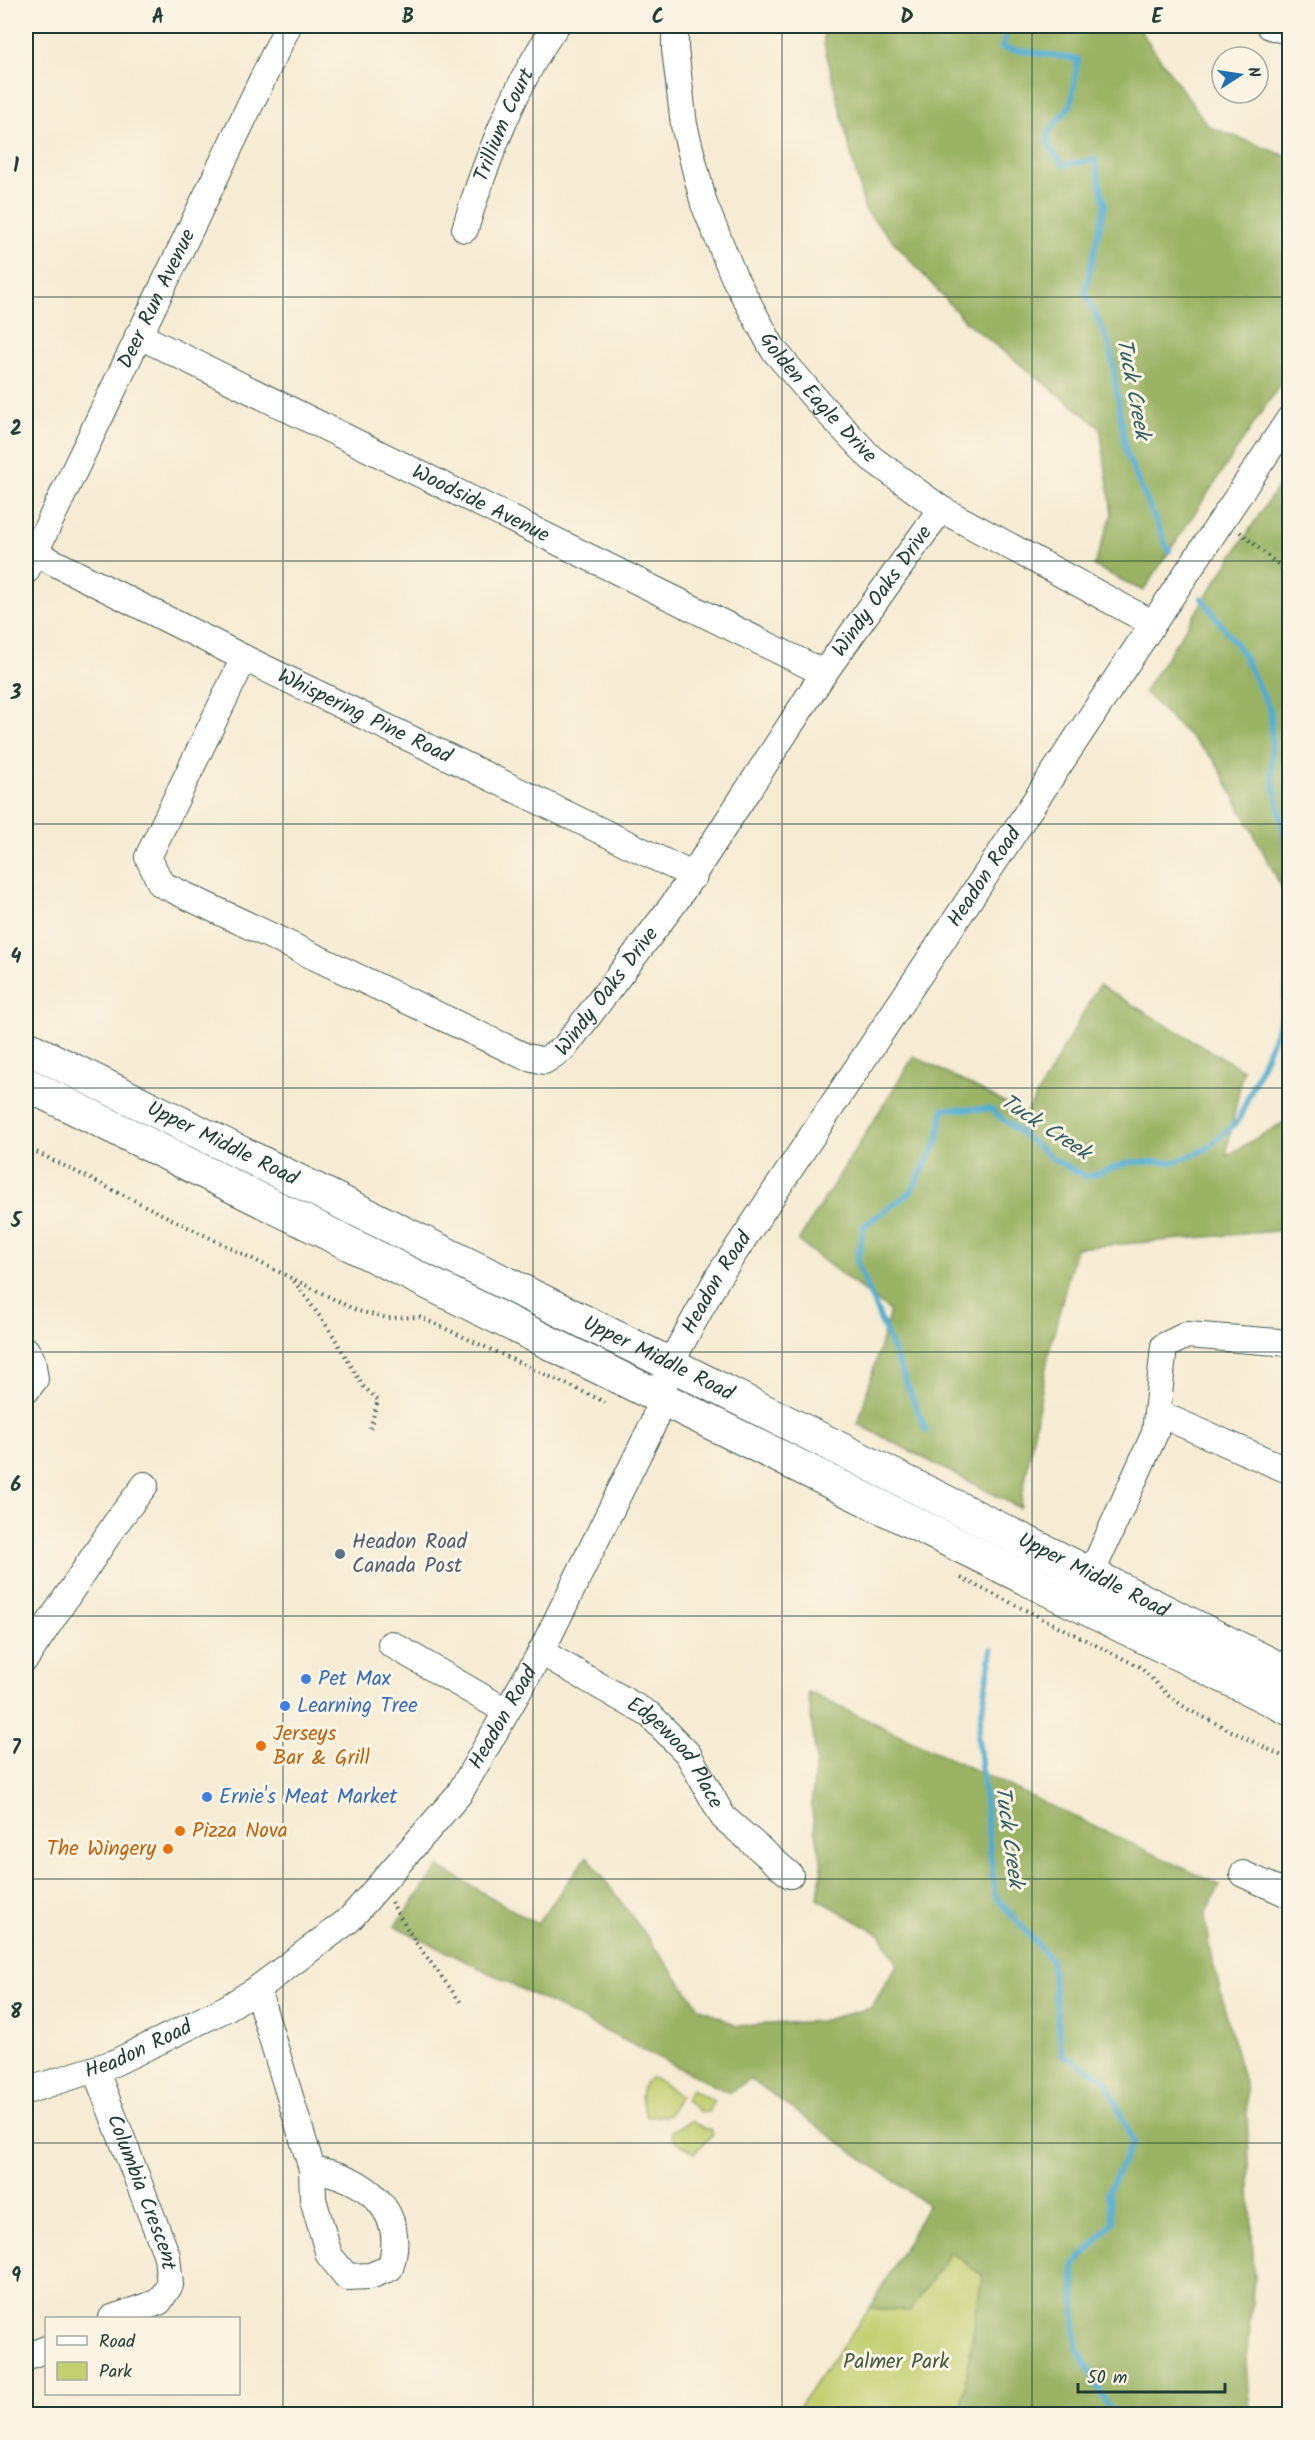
<svg xmlns="http://www.w3.org/2000/svg" width="1315" height="2440" viewBox="0 0 1315 2440" font-family="Kalam,sans-serif">
	<rect width="100%" height="100%" fill="#fcf5e5"/>
	<filter id="ink" filterUnits="userSpaceOnUse"><feTurbulence type="fractalNoise" baseFrequency=".0167" numOctaves="2"/><feDisplacementMap in="SourceGraphic" scale="12" xChannelSelector="R" yChannelSelector="G"/><feConvolveMatrix kernelMatrix="1 2 1 2 8 2 1 2 1" color-interpolation-filters="sRGB"/></filter>
	<filter id="wash" filterUnits="userSpaceOnUse"><feTurbulence type="fractalNoise" baseFrequency=".008" numOctaves="4" result="noise"/><feDisplacementMap in="SourceGraphic" scale="24" xChannelSelector="R" yChannelSelector="G"/><feGaussianBlur stdDeviation="1.35" result="paint"/><feColorMatrix in="noise" values="0 0 0 0 0 0 0 0 0 0 0 0 0 0 0 0 0 1.4 0 .05"/><feComposite in="paint" operator="in"/></filter>
	<g filter="url(#wash)">
		<rect width="100%" height="100%" fill="#f6ebd3"/>
		<path fill="#c3cf71" stroke="#718652" stroke-width="1.5" d="M650 2078 658 2080 680 2096 669 2115 647 2117C641 2105 637 2087 650 2078Z
			M691 2089 714 2101 708 2112H700L685 2100Z
			M691 2121 705 2129H711L713 2134 694 2153 673 2139 672 2131Z
			M950 2252 982 2275 961 2414H793L870 2308 910 2311Z"/>
		<path fill="#9ab263" stroke="#5c784c" stroke-width="1.5" d="M823 26H1137L1208 126 1289 157V371L1143 591 1094 566 1112 514 1100 427 966 322 865 210 824 44Z
			M1289 469V901L1215 761 1144 692Z
			M1099 985 1243 1070 1226 1156 1289 1119V1230L1076 1248 1049 1351 1020 1508 858 1424 890 1311 798 1241 914 1056 1026 1114Z
			M808 1692 1220 1885 1205 1915 1209 1947 1246 2091 1254 2279 1246 2362 1250 2414H961L982 2275 950 2252 910 2311 870 2308 928 2205 750 2079 729 2093 395 1926 439 1867 537 1924 587 1856 699 2007 737 2026 820 2021 871 2008 897 1965 881 1935 818 1899 822 1865 811 1807 816 1759Z"/>
		<g fill="none" stroke-linecap="round" stroke-linejoin="round">
			<path stroke="#53add0" stroke-width="6" d="M1009 26 1002 48 1078 59 1071 105 1048 133 1049 147 1063 165 1095 160 1105 205 1085 292 1110 346 1126 453 1169 551
				M1202 598 1241 651 1271 711 1272 774 1290 864
				M926 1431 857 1262 864 1226 911 1192 938 1140 943 1109H990L1055 1160 1087 1177 1130 1162H1175L1206 1149 1238 1121 1283 1015 1290 963
				M992 1650 978 1736 995 1896 1051 1960 1062 2054 1105 2079 1133 2142 1108 2192 1113 2222 1074 2266 1076 2346 1108 2406 1117 2414"/>
		</g>
	</g>
	<g filter="url(#ink)">
		<g fill="none" stroke-linecap="round" stroke-linejoin="round">
			<g stroke="#3f574c" stroke-width="28">
				<g id="minor">
					<path id="s1" d="M675 26V49L684 125 704 204 734 277 773 349 819 403 871 458 941 509 1152 623"/>
					<path d="M1270 26 1290 32"/>
					<path id="s2" d="M465 229C483 168 518 77 556 26"/>
					<path id="s3" d="M138 335 824 673"/>
					<path id="s4" d="M35 553 244 658 694 876"/>
					<path id="s5" d="M26 571 288 26"/>
					<path id="s6" d="M244 658 148 857 161 884 524 1056 544 1061 564 1048 675 902 824 673 941 509"/>
					<path d="M26 1350 32 1360 35 1379 26 1391"/>
					<path d="M1157 1413 1290 1471"/>
					<path d="M1091 1574 1155 1433 1164 1346 1187 1335 1290 1343"/>
					<path d="M391 1644 506 1711"/>
					<path id="s7" d="M541 1652 650 1715 688 1754 723 1817 790 1875"/>
					<path d="M26 1658 116 1523 145 1485"/>
					<path d="M1243 1874 1290 1895"/>
					<path d="M257 1989 312 2169 313 2199 329 2255 347 2277 370 2276 390 2268C409 2210 364 2177 312 2169"/>
					<path id="s8" d="M95 2069 167 2256 170 2285 159 2302 112 2318"/>
					<path id="s9" d="M26 2091 114 2063 225 2009 257 1989 349 1920 459 1794 541 1652 653 1424 670 1364 718 1277 1290 418"/>
					<path d="M26 2357 46 2349"/>
				</g>
			</g>
			<g stroke="#3f574c" stroke-width="35">
				<g id="major">
					<path id="s10" d="M26 1047 670 1364 1290 1674"/>
					<path d="M26 1084 1290 1709"/>
				</g>
			</g>
			<path stroke="#3f574c" stroke-width="4" stroke-dasharray="1.5 4.5" stroke-linecap="butt" d="M1240 532 1290 575
				M26 1147 358 1311 387 1318 420 1317 605 1402
				M294 1281 331 1332 363 1386 378 1400 369 1432
				M961 1578 1140 1667 1169 1696 1189 1710 1290 1760
				M391 1902 414 1940 462 2004"/>
			<use href="#minor" stroke="#fff" stroke-width="26"/>
			<use href="#major" stroke="#fff" stroke-width="33"/>
		</g>
	</g>
	<path fill="none" stroke="#1f3d34" stroke-width="1.5" stroke-opacity="0.55" d="M283 26V2414M533 26V2414M782 26V2414M1032 26V2414M26 297H1290M26 561H1290M26 824H1290M26 1088H1290M26 1352H1290M26 1616H1290M26 1879H1290M26 2143H1290"/>
	<circle fill="#5c6f8a" stroke="#fcf5e5" stroke-width="2" cx="340" cy="1554" r="6"/>
	<g fill="#3f7fe0" stroke="#fcf5e5" stroke-width="2">
		<circle cx="306" cy="1679" r="6"/>
		<circle cx="285" cy="1706" r="6"/>
		<circle cx="207" cy="1797" r="6"/>
	</g>
	<g fill="#e8710a" stroke="#fcf5e5" stroke-width="2">
		<circle cx="261" cy="1746" r="6"/>
		<circle cx="180" cy="1831" r="6"/>
		<circle cx="168" cy="1849" r="6"/>
	</g>
	<g text-anchor="middle" dominant-baseline="central" stroke-width="6" stroke-linejoin="round" paint-order="stroke">
		<g font-size="21" fill="#1f3d34" stroke="#fcf5e5">
			<text stroke="none"><textPath href="#s2" startOffset="111">Trillium Court</textPath></text>
			<text stroke="none"><textPath href="#s5" startOffset="302">Deer Run Avenue</textPath></text>
			<text stroke="none"><textPath href="#s1" startOffset="408">Golden Eagle Drive</textPath></text>
			<text stroke="none"><textPath href="#s3" startOffset="382">Woodside Avenue</textPath></text>
			<text stroke="none"><textPath href="#s6" startOffset="1254">Windy Oaks Drive</textPath></text>
			<text stroke="none"><textPath href="#s4" startOffset="368">Whispering Pine Road</textPath></text>
			<text stroke="none"><textPath href="#s9" startOffset="1596">Headon Road</textPath></text>
			<text stroke="none"><textPath href="#s6" startOffset="768">Windy Oaks Drive</textPath></text>
			<text stroke="none"><textPath href="#s10" startOffset="219">Upper Middle Road</textPath></text>
			<text stroke="none"><textPath href="#s9" startOffset="1110">Headon Road</textPath></text>
			<text stroke="none"><textPath href="#s10" startOffset="705">Upper Middle Road</textPath></text>
			<text stroke="none"><textPath href="#s10" startOffset="1191">Upper Middle Road</textPath></text>
			<text stroke="none"><textPath href="#s9" startOffset="624">Headon Road</textPath></text>
			<text stroke="none"><textPath href="#s7" startOffset="171">Edgewood Place</textPath></text>
			<text stroke="none"><textPath href="#s9" startOffset="120">Headon Road</textPath></text>
			<text stroke="none"><textPath href="#s8" startOffset="132">Columbia Crescent</textPath></text>
		</g>
		<g font-size="21" fill="#4e5e75" stroke="#fcf5e5" text-anchor="start">
			<text x="352" y="1542">Headon Road<tspan x="352" dy="24">Canada Post</tspan></text>
		</g>
		<g font-size="21" fill="#366cbe" stroke="#fcf5e5" text-anchor="start">
			<text x="318" y="1679">Pet Max</text>
			<text x="297" y="1706">Learning Tree</text>
			<text x="219" y="1797">Ernie's Meat Market</text>
		</g>
		<g font-size="21" fill="#c56008" stroke="#fcf5e5" text-anchor="start">
			<text x="273" y="1734">Jerseys<tspan x="273" dy="24">Bar &amp; Grill</tspan></text>
			<text x="192" y="1831">Pizza Nova</text>
			<text x="156" y="1849" text-anchor="end">The Wingery</text>
		</g>
		<g font-size="21" fill="#405a40" stroke="#fcf5e5">
			<text x="896" y="2362">Palmer Park</text>
		</g>
		<g font-size="22" font-style="italic" fill="#2f5f63" stroke="#fcf5e5">
			<text transform="translate(1132 389) rotate(79)">Tuck Creek</text>
			<text transform="translate(1045 1128) rotate(33)">Tuck Creek</text>
			<text transform="translate(1008 1837) rotate(82)">Tuck Creek</text>
		</g>
	</g>
	<rect width="1315" height="2440" fill="none" stroke="#fcf5e5" stroke-width="66"/>
	<rect x="45" y="2317" width="195" height="78" fill="#fcf5e5" stroke="#a4ab9e" stroke-width="1.5"/>
	<rect x="57" y="2336" width="30" height="9" fill="#ffffff" stroke="#a4ab9e" stroke-width="1.5"/>
	<text x="99" y="2347" font-size="18" fill="#1f3d34">Road</text>
	<rect x="57" y="2362" width="30" height="18" fill="#c3cf71" stroke="#a4ab9e" stroke-width="1.5"/>
	<text x="99" y="2377" font-size="18" fill="#1f3d34">Park</text>
	<g transform="translate(1240 75) rotate(78)"><circle r="28" fill="#fcf5e5" stroke="#a4ab9e" stroke-width="1.5"/>
	<path d="M0-4.5L10 22L0 15L-10 22Z" fill="#1f6fb2"/>
	<text y="-9" font-size="16" font-weight="bold" text-anchor="middle" fill="#1f3d34">N</text>
	</g>
	<path d="M1078 2383v9h147v-9" fill="none" stroke="#1f3d34" stroke-width="3"/>
	<text x="1087" y="2383" font-size="18" fill="#1f3d34" stroke="#fcf5e5" stroke-width="4.5" paint-order="stroke">50 m</text>
	<rect x="33" y="33" width="1249" height="2374" fill="none" stroke="#1f3d34" stroke-width="2"/>
	<g font-size="20" text-anchor="middle" font-weight="bold" fill="#1f3d34">
		<text x="158" y="23">A</text>
		<text x="408" y="23">B</text>
		<text x="658" y="23">C</text>
		<text x="907" y="23">D</text>
		<text x="1157" y="23">E</text>
		<text x="16" y="172">1</text>
		<text x="16" y="435">2</text>
		<text x="16" y="699">3</text>
		<text x="16" y="963">4</text>
		<text x="16" y="1227">5</text>
		<text x="16" y="1491">6</text>
		<text x="16" y="1754">7</text>
		<text x="16" y="2018">8</text>
		<text x="16" y="2282">9</text>
	</g>
</svg>
